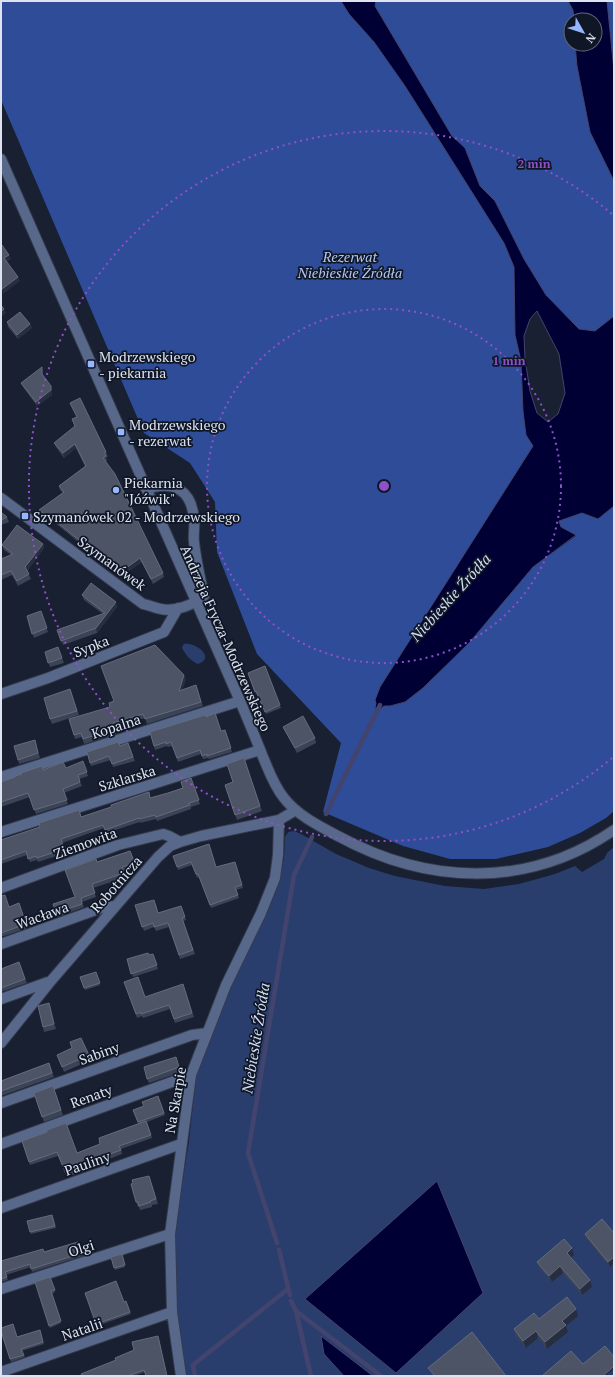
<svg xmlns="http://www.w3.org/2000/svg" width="615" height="1377" viewBox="0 0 615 1377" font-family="'PT Serif',serif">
	<rect width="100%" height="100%" fill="#182031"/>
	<path fill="#2a3e6e" d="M184 644C196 642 216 658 198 664 192 662 184 654 182 647Z
		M294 831 301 834 336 854 369 868 395 876 445 886 484 889 519 884 555 874 575 866 582 872 604 859 607 853 614 847V1376H186L176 1309 175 1230 189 1141 196 1076 233 981 267 913 279 881 284 858 285 837 288 832Z"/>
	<path fill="#2e4c98" d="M1 1H341L349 14 374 42 405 86 504 243 514 267 515 334 521 361 523 411 526 435 533 446 454 571 384 706H390L405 702 423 688 469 643 533 567 576 536 561 527 559 521 582 513 598 519 614 506V811L606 818 580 833 548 847 496 859H450L403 846 323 812 341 743 257 654 217 552 215 502 190 463 144 433 1 100Z
		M376 1H568L573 10 574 20H571V44H575L577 66 590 132 614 181V316L595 331 579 329 546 296 524 259 495 201 480 186 465 148 452 136 375 6Z
		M607 1H614V71Z"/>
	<path fill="#010035" stroke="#43446d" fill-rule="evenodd" d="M341 1H376L375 6 452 136 465 148 480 186 495 201 524 259 546 295 579 329 595 331 614 316V506L598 519 582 513 559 521 561 527 576 535 533 567 469 643 423 688 405 702 390 706H384L380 709 375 708 376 703 375 700 380 687 533 446 526 435 523 411 521 361 515 335 514 267 504 243 405 86 374 42 349 14ZM537 311 559 354 565 393 558 414 548 422 537 413 530 391 525 359 524 336 530 319Z
		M568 1H607L614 71V181L590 132 577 66 575 44H595V20H574L573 10Z
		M437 1181 483 1293 396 1373 305 1299Z
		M321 1336 373 1376H344L324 1354Z"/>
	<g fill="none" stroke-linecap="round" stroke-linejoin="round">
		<path stroke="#43446d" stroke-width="4.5" d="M326 814 380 705
			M277 1243 248 1153 294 875 312 837
			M279 1250 290 1295
			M291 1301 296 1311 311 1376
			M296 1311 381 1376
			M195 1376 193 1365 288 1289"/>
		<g stroke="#343b4c" stroke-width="12">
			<path id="minor" d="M1 159 240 701C248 720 256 739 263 757 269 771 274 786 284 798 297 815 319 826 338 836 428 885 528 889 614 830
				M1 498 143 604C149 605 155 608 161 609 175 612 193 605 204 596 200 578 196 560 194 542 193 535 195 527 194 520 192 490 174 480 146 489
				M1 694 48 678 164 632 178 608
				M1 777 240 701
				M1 832 260 750
				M1 888 118 845 163 834 169 836 180 842
				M1 944 104 907 115 906
				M1 999 48 982
				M1 1043 50 982 158 857 170 846 180 842 201 836 279 820 296 810
				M1 1103 192 1035 207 1033
				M1 1144 191 1075
				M1 1208 181 1144
				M1 1289 170 1234
				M1 1372 172 1312
				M181 1376 172 1312 170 1234 191 1075 226 985 261 913 275 878 278 855 279 820"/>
		</g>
		<use href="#minor" stroke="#58688b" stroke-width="10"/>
	</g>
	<path fill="#3b4356" d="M7 322 30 324 32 328 18 339 8 327Z
		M43 371V376L52 390V395L37 406 23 387 21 383Z
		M70 403 106 452 108 457H106L107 461H106L163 573 164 577 153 584 142 562 123 575 76 540 54 522 53 523 41 514 39 510 63 493 60 490 59 486 85 466 76 448 64 458 56 447 54 443 75 427 72 419 77 417Z
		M1 512 7 517 9 522 1 525Z
		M43 544 44 548 27 571 31 579 18 586 12 575 1 580V559L11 555 4 550 2 545Z
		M82 595 117 607 97 633 63 645 57 630 103 614 84 600Z
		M41 611 48 632 34 638 27 616Z
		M58 647 64 663 50 667 45 652Z
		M265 666 281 708 266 714 257 694H256L248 673Z
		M186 679 182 690 196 685 203 706 147 724 145 718 114 727 116 734 84 744 82 737 75 739 74 735 110 707Z
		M70 689 79 715 52 724 50 719Z
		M206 717 221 731 225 730 232 752 209 759 208 758 203 759 201 754 178 762 172 746 168 747 167 746 155 750 150 732Z
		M283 727 315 738 316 743 297 753 285 731Z
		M128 743 135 761 113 767 111 760 91 766 87 752 120 746Z
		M36 744 40 758 19 764 18 760Z
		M244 758 262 811 237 820 225 785 233 782Z
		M83 761 88 776 79 779 82 786 64 793 68 804 36 814 30 797 1 807V782L43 770 66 768Z
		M191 778 200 804 191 807V809L157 821 156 819 140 823V822L106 833 104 828 62 843 66 853 38 862 37 860 30 862 27 855 1 864V840L168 793 183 788Z
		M130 851 136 867 124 871 126 877 93 888 96 897 82 902 84 907 58 917 53 904 75 897 97 862Z
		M173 856 216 867 235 862 243 888 236 890 239 898 211 908 199 877 197 878 192 865 178 870Z
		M1 896 9 907 19 903 28 928 1 937Z
		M156 904 158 913 181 906 186 920 183 921 195 954 180 959 169 927 156 931 154 927 144 931 135 905Z
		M153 954 158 969 133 977 127 959 149 955Z
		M19 962 27 983 1 992V969Z
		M96 972 100 985 85 990 80 977Z
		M124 982 145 997 183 984 194 1017 175 1023 170 1009 143 1018 142 1016 137 1018Z
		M49 1003 56 1029 44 1032 43 1027Z
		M70 1042 89 1055 91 1060 64 1072 59 1059 72 1048Z
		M176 1057 181 1072 149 1083 147 1079Z
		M49 1063 54 1077 1 1096V1081Z
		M53 1086 63 1115 44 1122 34 1093Z
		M158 1096 165 1115 147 1122 152 1138 121 1149 122 1154 104 1161 105 1164 67 1177 58 1156 30 1165 22 1141 77 1153 100 1144 138 1124 133 1110 144 1106Z
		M149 1176 158 1204 152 1205V1207L140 1210 139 1207H138L136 1202Z
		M52 1215 56 1228 31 1234 30 1232Z
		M614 1233V1263L610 1267 586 1238 585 1234Z
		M78 1242 83 1256 32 1272 31 1267 6 1275 8 1280 1 1282V1261L44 1252Z
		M122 1254 125 1267 115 1270 111 1257Z
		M574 1255 571 1258 590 1280 592 1287 582 1295 563 1273 552 1282 540 1269 537 1262Z
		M50 1277 55 1292 52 1294 61 1323 50 1328 35 1282Z
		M85 1293 124 1302 126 1301 131 1314 97 1326Z
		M578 1316 566 1326 568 1332 547 1349 538 1338 526 1348 516 1336 514 1329 539 1319Z
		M40 1330 44 1344 22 1351 25 1357 11 1362 1 1331 17 1337Z
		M159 1339 167 1376H146L145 1372 134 1376H82L116 1360 134 1350Z"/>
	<path fill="#262e40" d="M9 255 11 259 5 263 4 258Z
		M18 277 20 281 3 294 2 289Z
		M4 309 6 313 1 317V312Z
		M30 324 32 328 18 339 17 335Z
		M42 367 43 371V378L42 374Z
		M51 386 52 390V395L37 406 36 402Z
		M75 444 76 448 64 458 63 453Z
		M52 518 54 522 53 523 51 519Z
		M43 544 44 548 27 572 25 567Z
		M140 558 142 562 123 575 122 571Z
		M116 602 117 607 97 633 96 628Z
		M184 675 186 679 180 696 179 691Z
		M49 1003 51 1008 56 1029 54 1024Z
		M572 1248 574 1255 569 1260 567 1253Z
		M614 1257V1263L610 1267 608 1262Z
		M560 1266 563 1273 552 1282 549 1276Z
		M590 1280 592 1287 582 1295 580 1289Z
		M576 1309 578 1316 566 1326 568 1332 547 1349 545 1342 562 1321Z
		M536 1331 538 1338 526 1348 523 1341Z
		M614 1366V1369L606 1376H603Z"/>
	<path fill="#4d5466" stroke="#646b7c" d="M2 245 9 255 4 258 18 277 2 289 1 288V246Z
		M1 305 4 309 1 312Z
		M20 312 30 324 17 335 7 322Z
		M42 367V374L51 386V390L36 402 21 383Z
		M80 398 106 452 104 453 106 456 103 458 115 474 163 573 151 579 140 558 122 571 74 536 52 518 51 519 39 510 64 492 59 486 86 466 75 444 63 453 54 443 75 426 72 419 77 417 70 403Z
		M1 512 7 517 1 520Z
		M17 525 43 544 25 567 29 574 17 581 11 571 1 575V559L13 554 2 545Z
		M91 583 116 602 96 628 61 641 57 630 105 613 82 595Z
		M41 611 47 628 32 634 27 616Z
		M155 645 184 675 179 691 196 685 201 702 145 719 143 714 113 723 114 729 83 739 81 733 74 735 69 719 110 707 109 703 114 701 101 666Z
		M58 647 62 658 48 663 45 652Z
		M265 666 280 705 265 712 256 691 255 692 248 673Z
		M70 689 77 711 50 719 44 698Z
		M215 713 221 731 225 730 231 748 207 756V754L202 756 200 750 177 758 171 742 166 744V742L154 746 150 732 205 715 206 717Z
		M303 716 315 738 295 748 283 727Z
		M35 740 38 753 18 760 14 746Z
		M118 742 120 746 128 743 133 757 112 764 109 756 90 763 87 752Z
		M244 758 260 806 235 815 225 785 233 782 227 764Z
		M83 761 87 772 78 775 80 782 63 789 67 800 34 810 28 793 1 802V782L15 777V776L22 774 21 773 42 766 43 770 63 762 66 768Z
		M191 778 199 800 189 803 190 805 156 817 155 815 139 819V818L105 830 103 825 61 839 64 849 37 858 36 856 28 859 26 851 1 860V840L40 827 39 823 79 810 81 817 111 807V805L149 792 150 798 168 793 183 788 181 782Z
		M209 844 216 867 235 862 242 885 235 887 238 895 210 905 198 874H196L191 862 177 867 173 856Z
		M130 851 135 863 122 867 124 873 92 884 95 893 81 898 82 904 56 913 53 904 75 897 65 870 96 859 97 862Z
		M5 895 9 907 19 903 26 924 1 933V896Z
		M154 900 158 913 181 906 185 917 182 918 193 950 179 955 168 923 154 927 153 923 142 927 135 905Z
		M148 953 149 955 153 954 157 965 131 974 127 959Z
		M19 962 25 979 1 988V969Z
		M96 972 100 983 84 988 80 977Z
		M138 977 145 997 183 984 192 1013 174 1019 169 1005 141 1014V1012L136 1014 124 982Z
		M49 1003 54 1024 43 1027 38 1006Z
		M81 1038 89 1055 62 1067 57 1055 72 1048 70 1042Z
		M176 1057 179 1067 147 1079 144 1067Z
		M49 1063 52 1073 1 1091V1081Z
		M53 1086 61 1110 42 1117 34 1093Z
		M158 1096 164 1113 138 1122 133 1110 144 1106 142 1102Z
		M146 1121 151 1135 119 1146 121 1150 102 1157 104 1160 66 1174 57 1152 29 1162 22 1141 47 1132V1130L66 1123 77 1153 100 1144 99 1138Z
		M149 1176 156 1199 150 1201 151 1202 139 1206 138 1202H136L131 1184 133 1183 132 1180Z
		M52 1215 55 1226 30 1232 27 1221Z
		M602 1219 614 1233V1257L608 1262 585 1234Z
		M564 1239 572 1248 567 1253 590 1280 580 1289 560 1266 549 1276 537 1262Z
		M78 1242 82 1253 31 1269 30 1264 5 1272 7 1277 1 1279V1261L43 1249 44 1252Z
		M122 1254 125 1265 114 1268 111 1257Z
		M50 1277 55 1290 51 1291 61 1321 49 1326 35 1282Z
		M116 1281 124 1302 126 1301 130 1312 96 1324 85 1293Z
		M567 1297 576 1309 562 1321 566 1325 545 1342 536 1331 523 1341 514 1329 534 1313 539 1319Z
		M13 1324 17 1337 40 1330 43 1342 21 1349 24 1355 10 1359 1 1331V1328Z
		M472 1332 506 1376H435L428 1368Z
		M158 1336 167 1376H146L144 1370 127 1376H82L81 1374 116 1360 115 1358 134 1350 132 1342Z
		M605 1346 614 1357V1366L603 1376H542L571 1351 583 1364Z"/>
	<g fill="none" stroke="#8f51c9" stroke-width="2" stroke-dasharray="2 4">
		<circle cx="384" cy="486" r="177"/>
		<path d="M612 758A355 355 0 1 1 612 214"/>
	</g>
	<g fill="#96b6fd" stroke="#0f1727" stroke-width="1.5">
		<rect x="87" y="360" width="8" height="8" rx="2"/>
		<rect x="117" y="428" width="8" height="8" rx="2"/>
		<circle cx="116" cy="490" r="4"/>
		<rect x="21" y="512" width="8" height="8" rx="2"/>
	</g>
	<g text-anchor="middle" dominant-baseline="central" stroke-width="3.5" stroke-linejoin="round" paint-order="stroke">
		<g font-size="14" font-style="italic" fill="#b3c7f1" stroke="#0f1727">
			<text x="350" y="256">Rezerwat<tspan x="350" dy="16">Niebieskie Źródła</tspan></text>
		</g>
		<g font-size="14" fill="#dee3ef" stroke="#0f1727" text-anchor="start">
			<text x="99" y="356">Modrzewskiego<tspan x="99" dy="16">- piekarnia</tspan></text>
			<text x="129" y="424">Modrzewskiego<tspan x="129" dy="16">- rezerwat</tspan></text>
			<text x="124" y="482">Piekarnia<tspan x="124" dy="16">"Jóźwik"</tspan></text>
			<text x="33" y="516">Szymanówek 02 - Modrzewskiego</text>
		</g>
		<g font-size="14" fill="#dee3ef" stroke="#0f1727">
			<text transform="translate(112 563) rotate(36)">Szymanówek</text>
			<text transform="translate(226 638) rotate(66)">Andrzeja Frycza-Modrzewskiego</text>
			<text transform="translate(91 646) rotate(-21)">Sypka</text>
			<text transform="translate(116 726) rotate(-18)">Kopalna</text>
			<text transform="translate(127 778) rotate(-17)">Szklarska</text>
			<text transform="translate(85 843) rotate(-20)">Ziemowita</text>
			<text transform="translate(116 884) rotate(-49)">Robotnicza</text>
			<text transform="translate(42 915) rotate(-20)">Wacława</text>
			<text transform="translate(99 1053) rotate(-20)">Sabiny</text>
			<text transform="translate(91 1096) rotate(-20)">Renaty</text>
			<text transform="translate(175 1100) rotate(-80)">Na Skarpie</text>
			<text transform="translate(87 1163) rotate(-19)">Pauliny</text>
			<text transform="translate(81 1248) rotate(-18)">Olgi</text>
			<text transform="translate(82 1329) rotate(-19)">Natalii</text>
		</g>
		<g font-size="15" font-style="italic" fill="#d3ddf3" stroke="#0f1727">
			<text transform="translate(450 597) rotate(-48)">Niebieskie Źródła</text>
			<text transform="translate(255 1038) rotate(-81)">Niebieskie Źródła</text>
		</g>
	</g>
	<circle cx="384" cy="486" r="6" fill="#8f51c9" stroke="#0f1727" stroke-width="2"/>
	<g font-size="12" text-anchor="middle" font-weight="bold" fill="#8f51c9" stroke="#0f1727" stroke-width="3.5" stroke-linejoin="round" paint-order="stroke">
		<text x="534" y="168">2 min</text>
		<text x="509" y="365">1 min</text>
	</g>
	<rect width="615" height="1377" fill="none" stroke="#dee3ef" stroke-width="4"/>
	<g transform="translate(583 32) rotate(129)"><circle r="19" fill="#0f1727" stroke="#626977"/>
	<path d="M0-3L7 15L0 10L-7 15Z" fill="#96b6fd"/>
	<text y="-6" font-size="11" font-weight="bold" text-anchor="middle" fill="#dee3ef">N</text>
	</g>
</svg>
